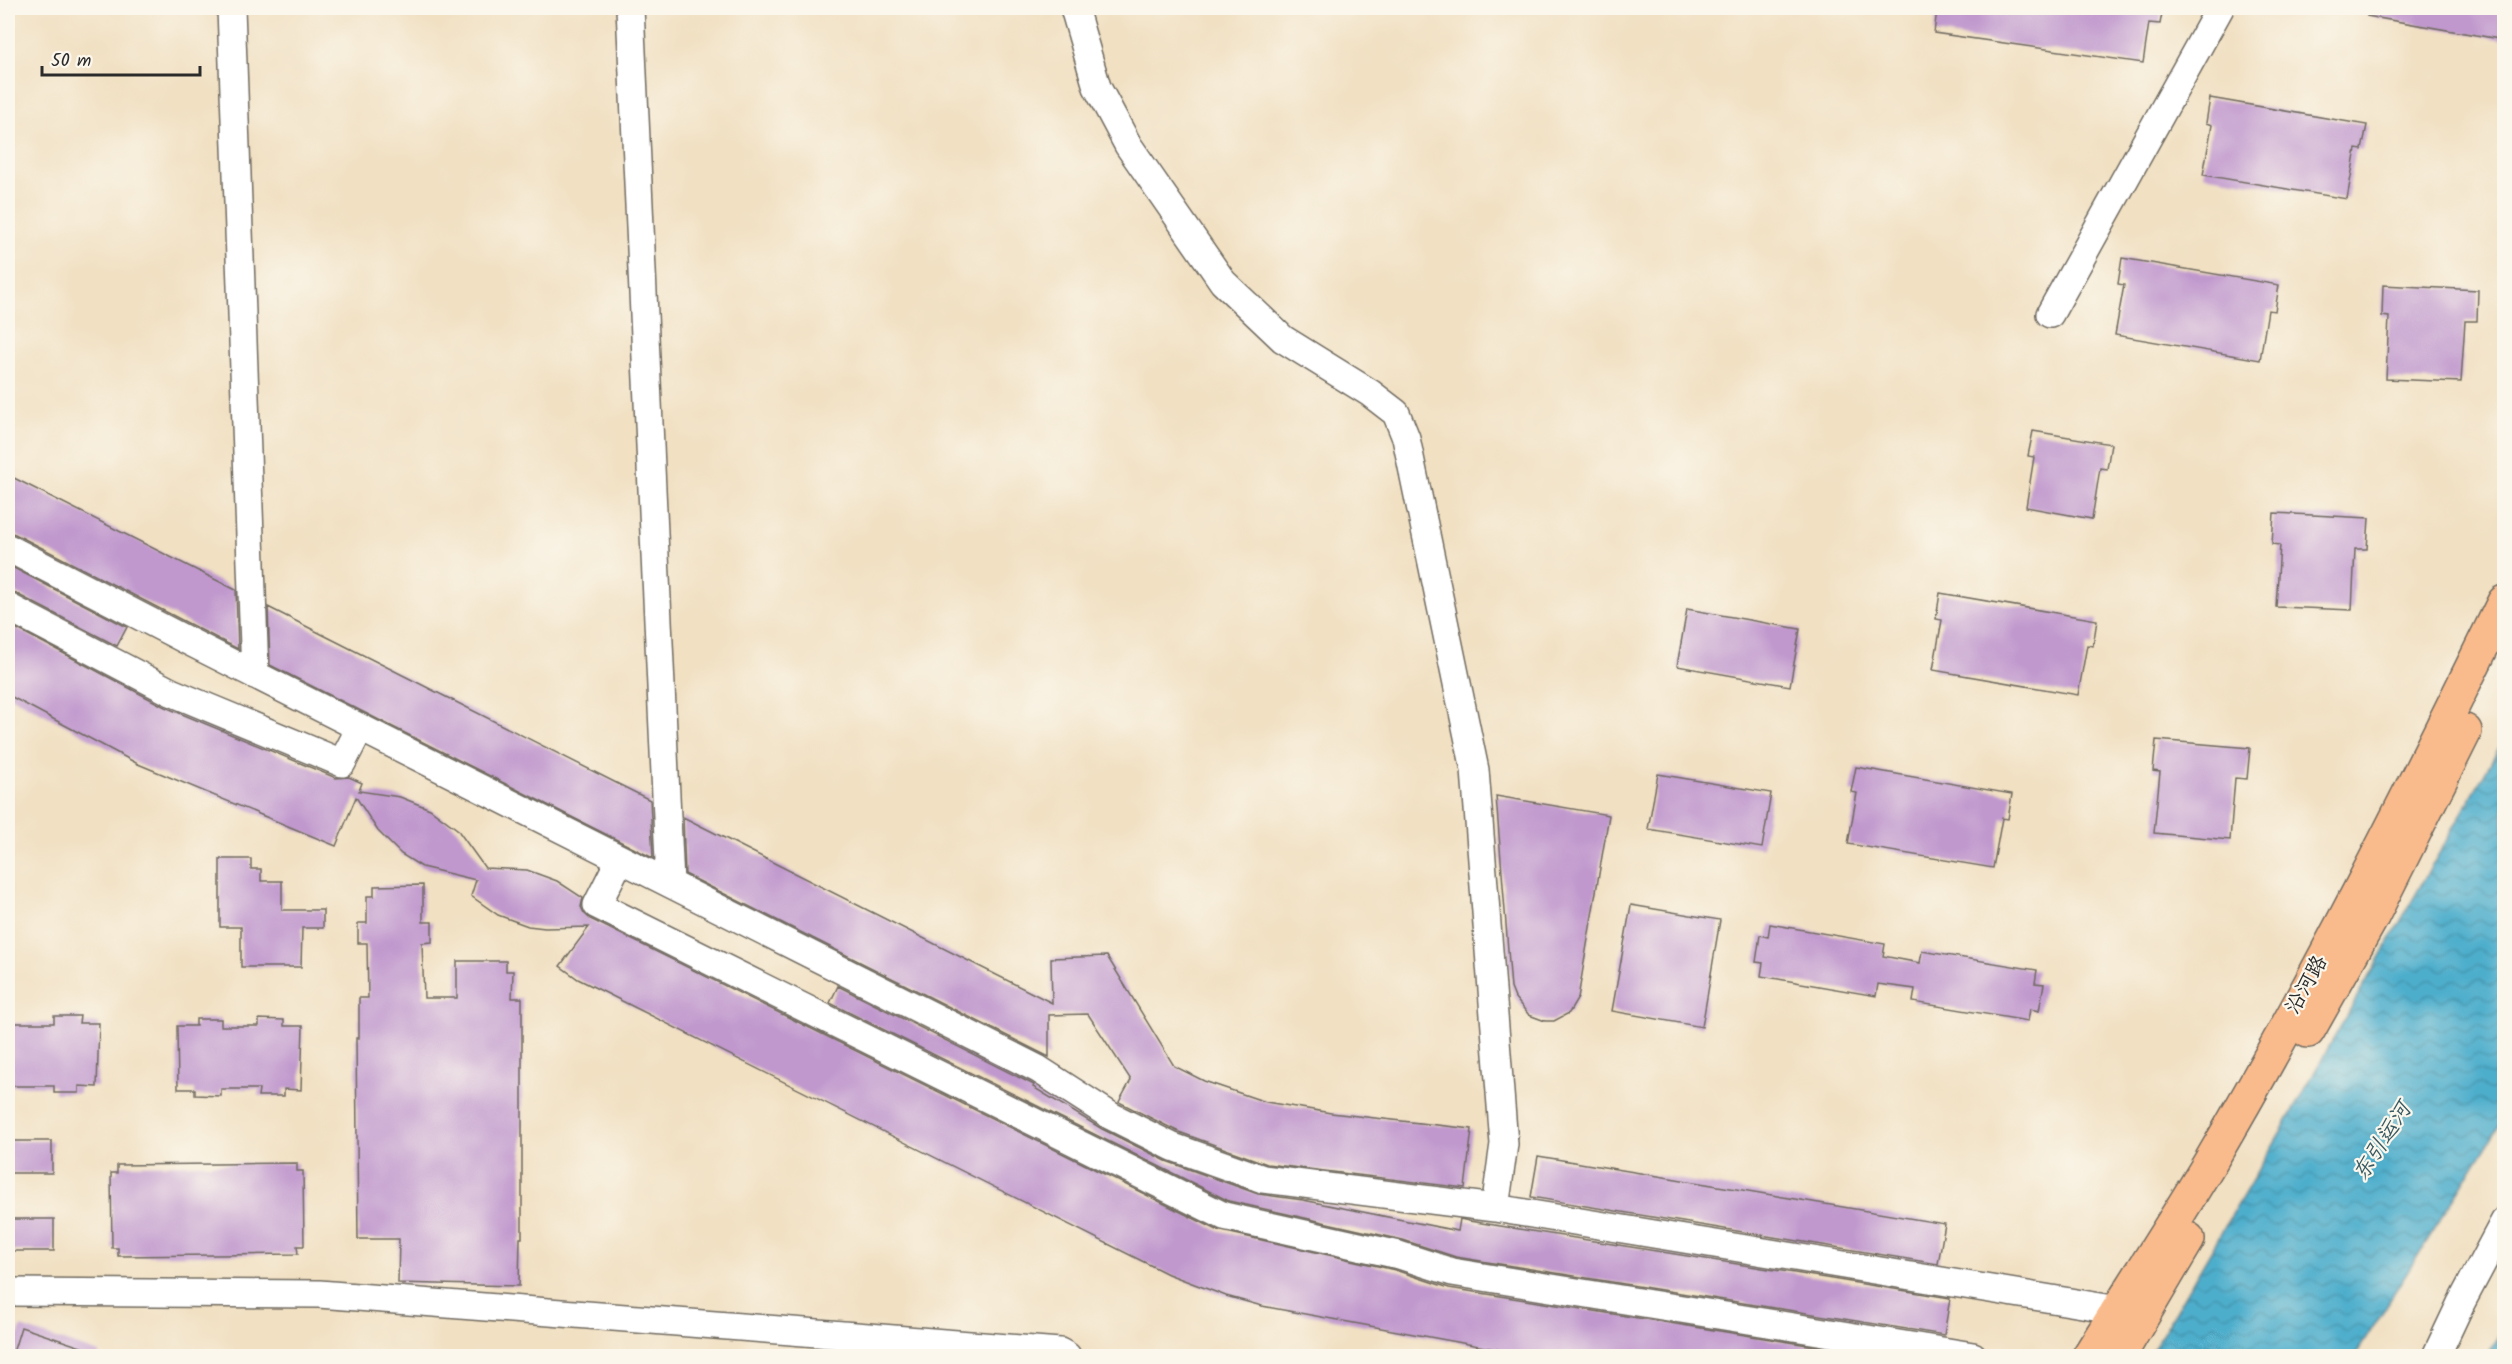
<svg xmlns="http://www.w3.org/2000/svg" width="2512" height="1364" viewBox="0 0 2512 1364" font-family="Kalam,'LXGW WenKai TC',sans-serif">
	<defs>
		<pattern id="water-waves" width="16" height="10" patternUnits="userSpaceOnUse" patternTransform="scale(1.5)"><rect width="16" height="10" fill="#4daecc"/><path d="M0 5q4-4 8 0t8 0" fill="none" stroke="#408ea6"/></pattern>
	</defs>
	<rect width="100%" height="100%" fill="#fbf7ec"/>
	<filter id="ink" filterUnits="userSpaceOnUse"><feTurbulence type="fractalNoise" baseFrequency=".0167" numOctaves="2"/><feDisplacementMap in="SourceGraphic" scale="12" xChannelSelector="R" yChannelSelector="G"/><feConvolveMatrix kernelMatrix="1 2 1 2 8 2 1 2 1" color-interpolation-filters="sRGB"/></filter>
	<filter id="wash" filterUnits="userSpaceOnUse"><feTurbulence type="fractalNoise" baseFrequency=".008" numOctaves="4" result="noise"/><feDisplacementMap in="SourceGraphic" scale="24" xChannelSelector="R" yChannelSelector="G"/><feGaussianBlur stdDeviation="1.35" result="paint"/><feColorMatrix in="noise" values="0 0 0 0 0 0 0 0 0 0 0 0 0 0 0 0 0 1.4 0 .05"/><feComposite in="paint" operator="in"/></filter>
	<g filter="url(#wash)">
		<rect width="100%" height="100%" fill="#f1e0c2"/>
		<path fill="url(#water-waves)" stroke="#3c6c7c" stroke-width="1.5" d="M2504 739V1118L2355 1356H2149L2280 1133Z
			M2504 1328V1356H2487Z"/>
		<g id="blocks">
			<path fill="#c098cd" d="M1957 8H2163L2160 24 2149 23 2143 63 1934 33 1937 10 1956 13Z
				M2367 8H2505V40L2367 16Z
				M2210 98 2367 125 2362 150 2356 149 2347 199 2203 175 2212 125 2206 123Z
				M2122 258 2279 285 2275 311 2268 310 2260 360 2115 335 2124 285 2118 284Z
				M2383 285 2478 290 2477 321H2465L2461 382 2386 379 2389 317 2382 316Z
				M2033 431 2111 444 2107 469 2100 468 2092 519 2026 507 2034 457 2028 456Z
				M8 475 236 590 238 649 15 534 8 532Z
				M2274 513 2369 518 2367 549H2355L2352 610 2276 607 2280 545 2272 544Z
				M8 565 127 627 117 646 15 593 8 591Z
				M1940 593 2097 620 2093 646 2087 645 2078 695 1933 670 1942 620 1936 619Z
				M268 607 650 800 653 858 270 665Z
				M1687 609 1800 629 1790 686 1677 666Z
				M8 624 165 707 336 778 349 777 362 783 359 791 400 797 430 809 457 829 485 868 527 870 557 881 583 898 581 907 584 913 590 919 1217 1230 1395 1270 1449 1288 1877 1356H1533L1262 1306 1226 1296 1168 1274 578 979 560 966 589 927 545 928 528 926 498 915 471 896 476 880 422 867 401 854 378 831 356 797 336 846 138 764 8 695Z
				M2156 740 2250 748 2247 779 2235 778 2230 840 2154 833 2160 772 2153 771Z
				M1856 767 2012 794 2008 819 2002 818 1993 868 1848 844 1857 793 1851 792Z
				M1658 774 1771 793 1762 848 1648 829Z
				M1496 796 1609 815 1578 998 1569 1013 1554 1021H1545L1529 1015 1515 998 1511 988Z
				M683 817 1052 1003 1051 958 1107 956 1174 1066 1204 1081 1266 1102 1331 1113 1472 1129 1465 1188 1267 1164 1179 1132 1119 1102 1131 1080 1088 1014 1049 1015V1057L685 874Z
				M220 859H251V869H261V881H282V910H323V928H302L301 967H241V927H220Z
				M423 885V922H432V942L422 943 424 998H457V961H506V971H513L512 998H522V1238H520L519 1286 398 1283 399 1239H358L356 1038H359V998H368L367 943H358V923H367V896H374V886Z
				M1631 905 1720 920 1702 1027 1612 1011Z
				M1770 924 1885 944 1883 956 1920 963 1922 951 2037 970 2035 983 2044 984 2039 1011 2030 1009 2028 1021 1913 1002 1915 989 1878 984 1876 996 1761 976 1763 963 1756 962 1760 935 1768 937Z
				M838 986 1030 1083 1034 1085 1033 1087 1102 1129 1166 1161 1258 1194 1303 1200 1458 1231 1460 1219 1469 1221 1950 1298 1944 1335 1456 1257 1403 1240 1229 1201 830 1003Z
				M54 1016H80L79 1023H99L97 1087 79 1086V1093H54V1086H8V1023H54Z
				M196 1019H221V1026H259V1019L284 1020V1026H303L301 1090 284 1089V1096H258L259 1089H221V1096L195 1095V1089H178L177 1026H196Z
				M8 1141H52V1173H8Z
				M1538 1156 1945 1224 1938 1264 1531 1197Z
				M297 1163V1171H303L304 1246H297L298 1254 118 1256V1248H112L111 1173H117V1165Z
				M8 1219H54V1251H8Z
				M21 1327 99 1353V1356H12Z"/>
		</g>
	</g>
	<g filter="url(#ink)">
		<use href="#blocks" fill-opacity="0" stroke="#706a60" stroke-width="1.5"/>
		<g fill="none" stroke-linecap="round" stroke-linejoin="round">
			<g stroke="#706a60" stroke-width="30">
				<path id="minor" d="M231 8 255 675
					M630 8 670 883
					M1074 8 1097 87 1128 145 1223 282 1283 339 1370 393 1396 413 1406 438 1475 770 1504 1144 1495 1208
					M2050 314 2220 8
					M8 548 186 640 1038 1069 1111 1116 1173 1147 1263 1179 1495 1208 2119 1310
					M8 607 171 692 342 763 360 728
					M620 859 597 905 1224 1216 1399 1255 1452 1272 1973 1356
					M8 1292 319 1294 1060 1352 1067 1356
					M2436 1356 2461 1303 2504 1222"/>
			</g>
			<g stroke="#706a60" stroke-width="36">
				<path id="major" d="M2308 1031 2371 919 2465 731
					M2089 1356C2129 1292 2170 1229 2209 1164 2316 982 2411 792 2504 602
					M2119 1356 2188 1239"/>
			</g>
			<use href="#minor" stroke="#fff" stroke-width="27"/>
			<use href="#major" stroke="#fabb8c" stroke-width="33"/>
		</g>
	</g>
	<g text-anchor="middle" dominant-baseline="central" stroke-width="4.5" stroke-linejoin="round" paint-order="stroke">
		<g font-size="21" fill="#2b2b2b" stroke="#fbf7ec">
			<text transform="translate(2307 985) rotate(-61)">沿河路</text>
		</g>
		<g font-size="22" font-style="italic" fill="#375963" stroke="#fbf7ec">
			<text transform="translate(2383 1142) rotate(-57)">东引运河</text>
		</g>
	</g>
	<rect width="2512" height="1364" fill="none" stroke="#fbf7ec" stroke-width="30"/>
	<path d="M42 66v9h158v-9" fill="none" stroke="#2b2b2b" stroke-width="3"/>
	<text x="51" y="66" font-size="18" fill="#2b2b2b" stroke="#fbf7ec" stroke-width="4.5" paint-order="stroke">50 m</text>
</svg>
